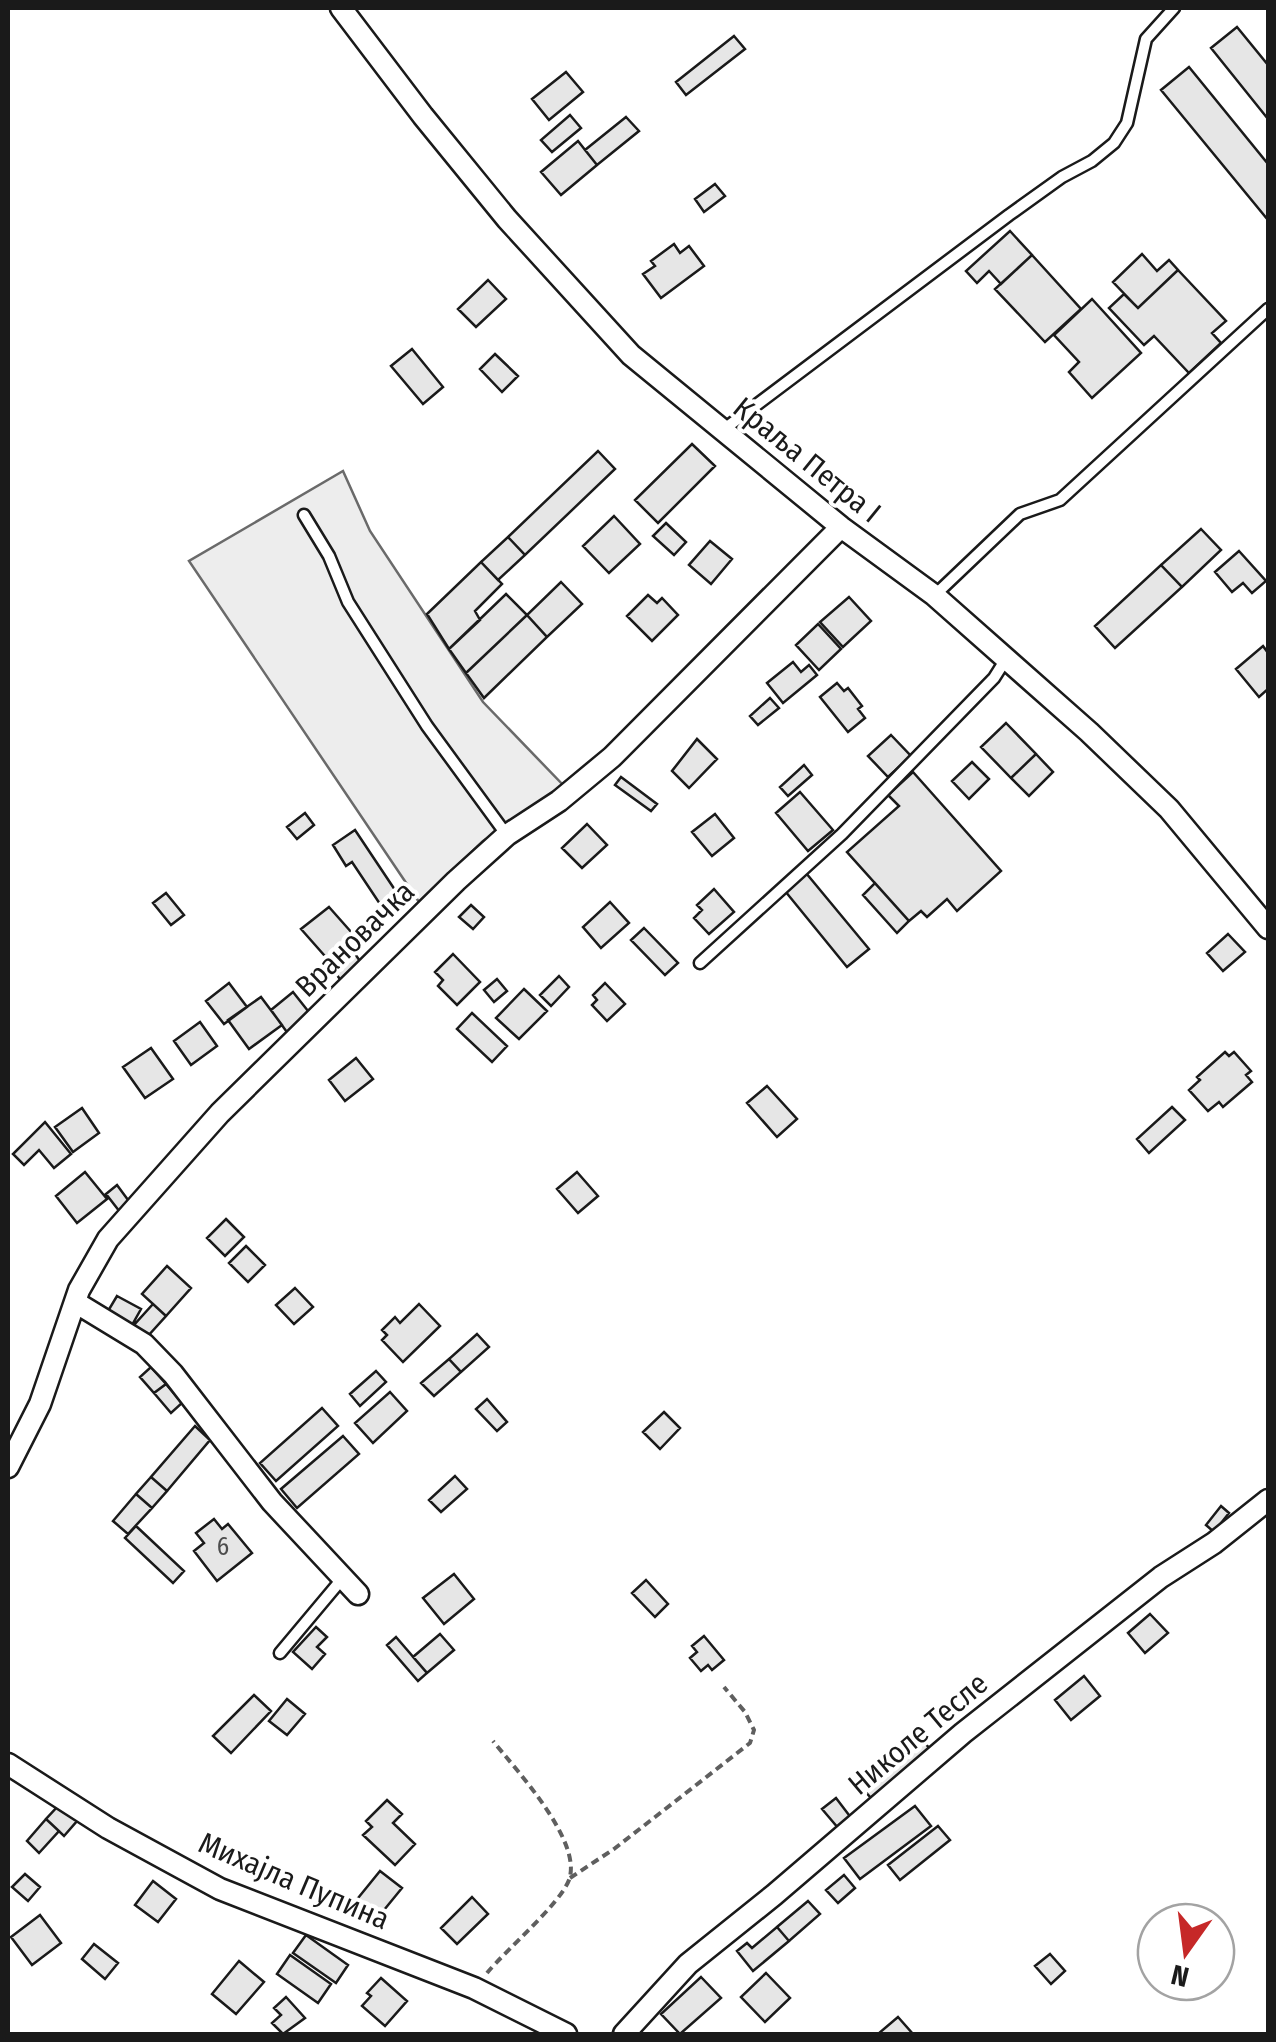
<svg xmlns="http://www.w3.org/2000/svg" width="1276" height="2042" viewBox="0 0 1276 2042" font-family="'Fira Sans Condensed',sans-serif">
	<rect width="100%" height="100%" fill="#fff"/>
	<path fill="#ededed" stroke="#6a6a6a" stroke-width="2.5" d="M343 471 370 531 483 702 565 787 483 841 419 902 189 561Z"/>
	<path fill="#e6e6e6" stroke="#1a1a1a" stroke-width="2.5" d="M1237 27 1268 65V119L1211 48Z
		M734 36 745 49 686 95 676 82Z
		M1189 67 1268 164V220L1161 90Z
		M566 72 583 92 549 120 532 99Z
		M570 115 581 128 552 152 541 140Z
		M626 117 639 131 597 165 585 150Z
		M578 141 597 165 561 195 541 172Z
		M715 184 725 196 704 212 695 199Z
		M1010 231 1032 255 1001 284 989 271 977 283 966 271Z
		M674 244 680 253 689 246 704 266 661 298 643 274 655 266 651 261Z
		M1142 254 1157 271 1169 260 1178 270 1138 308 1113 282Z
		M1032 255 1081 309 1045 342 995 289Z
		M1178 270 1226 321 1212 333 1221 343 1189 373 1154 336 1144 345 1109 308 1124 294 1138 308Z
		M488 280 506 299 476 327 458 309Z
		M1092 299 1141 353 1092 398 1069 372 1079 362 1054 335Z
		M412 349 443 387 423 404 391 366Z
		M495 354 518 376 502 392 480 369Z
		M692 444 715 466 658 523 635 500Z
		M598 451 615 469 525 555 508 537Z
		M614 516 640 544 609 573 583 546Z
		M666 523 686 542 674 555 653 536Z
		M1201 529 1221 550 1182 587 1161 565Z
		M508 537 525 555 498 580 481 562Z
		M710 541 732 559 711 584 689 565Z
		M1239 551 1266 581 1252 593 1243 583 1232 592 1215 572Z
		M481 562 502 584 475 611 480 620 449 649 427 614Z
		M1161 565 1182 587 1115 648 1095 626Z
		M561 582 582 604 547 637 527 615Z
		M506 594 527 615 466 673 449 649Z
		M648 595 657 603 662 598 678 615 652 641 627 616Z
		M849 597 871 621 843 647 820 622Z
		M527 615 547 637 484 698 466 673Z
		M818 624 841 649 819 670 796 645Z
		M1263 646 1268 653V689L1259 697 1236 669Z
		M793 662 801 672 809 665 817 675 783 703 767 683Z
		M837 683 844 691 848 688 862 706 858 709 865 718 848 732 820 697Z
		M770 698 779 708 758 725 750 716Z
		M1006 723 1036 754 1011 778 981 747Z
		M891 735 911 756 888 777 868 756Z
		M697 739 717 759 689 788 672 771Z
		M1036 754 1053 772 1029 796 1011 778Z
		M972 762 989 779 969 799 952 781Z
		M804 765 812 775 788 796 780 787Z
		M913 772 1001 871 957 911 947 899 927 917 921 911 909 921 847 852 899 806 888 795Z
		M621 777 657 804 651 811 615 785Z
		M800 792 833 830 808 851 776 813Z
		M305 813 314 825 297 839 287 827Z
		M715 814 734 838 712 856 692 832Z
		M587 824 607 845 582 868 562 848Z
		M355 830 401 899 384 910 352 862 346 866 333 845Z
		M806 873 869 949 847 967 785 891Z
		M875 883 909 921 897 933 863 895Z
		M714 889 734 912 709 934 694 918 702 910 697 905Z
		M166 893 184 915 171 925 153 903Z
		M610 902 629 923 601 948 583 927Z
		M471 905 484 917 473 929 459 917Z
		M329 907 360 942 332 964 301 929Z
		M644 928 678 963 665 975 631 940Z
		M1228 934 1245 952 1223 971 1207 953Z
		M353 951 362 964 342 982 331 967Z
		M453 954 480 982 457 1005 438 986 443 980 435 972Z
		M559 976 569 987 551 1006 540 995Z
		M497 979 507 991 494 1002 484 990Z
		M229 983 247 1007 224 1024 206 1001Z
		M605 983 625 1004 607 1021 592 1005 597 1000 593 995Z
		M524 989 547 1011 519 1039 496 1018Z
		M293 992 312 1016 289 1035 271 1010Z
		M261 997 282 1025 249 1049 228 1020Z
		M472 1013 507 1046 492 1062 457 1029Z
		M200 1022 217 1046 191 1065 174 1041Z
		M151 1048 173 1079 145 1098 123 1067Z
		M1225 1052 1229 1056 1234 1052 1251 1071 1246 1075 1252 1082 1223 1107 1219 1102 1208 1111 1189 1090 1200 1080 1197 1077Z
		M356 1058 373 1079 345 1101 329 1080Z
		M767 1086 797 1119 777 1137 747 1103Z
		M1172 1107 1185 1120 1149 1153 1137 1139Z
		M82 1108 99 1133 73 1152 55 1127Z
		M45 1122 71 1154 54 1168 39 1150 24 1165 13 1154Z
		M85 1172 107 1199 77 1223 56 1196Z
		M577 1172 598 1196 578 1213 557 1189Z
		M117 1185 131 1204 120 1212 106 1194Z
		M226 1219 244 1237 225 1256 207 1238Z
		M246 1246 265 1265 248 1282 229 1263Z
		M167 1266 191 1288 166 1316 142 1294Z
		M295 1288 313 1307 294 1324 276 1305Z
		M117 1296 141 1309 132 1325 108 1311Z
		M153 1304 166 1316 147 1337 134 1325Z
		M419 1304 440 1326 403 1362 382 1340 387 1335 382 1330 395 1317 400 1323Z
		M477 1334 489 1347 461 1372 449 1359Z
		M449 1359 461 1372 434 1396 421 1383Z
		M151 1367 166 1384 154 1393 140 1377Z
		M376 1371 386 1382 360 1406 350 1394Z
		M166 1384 182 1403 171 1413 154 1393Z
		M390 1392 407 1411 373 1443 355 1423Z
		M487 1399 507 1422 497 1431 476 1409Z
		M322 1408 338 1426 276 1481 260 1463Z
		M664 1412 680 1428 660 1449 643 1432Z
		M195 1426 210 1440 167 1491 151 1477Z
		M343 1436 359 1454 297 1508 281 1489Z
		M455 1476 467 1489 441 1512 429 1500Z
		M151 1477 167 1491 152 1508 136 1494Z
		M136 1494 152 1508 128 1534 113 1521Z
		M1221 1506 1229 1513 1214 1532 1206 1525Z
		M214 1519 222 1529 228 1524 252 1553 217 1581 194 1551 204 1543 196 1533Z
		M136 1526 184 1571 173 1583 125 1538Z
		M454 1574 474 1599 444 1624 423 1598Z
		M646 1580 668 1604 655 1617 632 1593Z
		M1150 1614 1168 1633 1145 1653 1128 1633Z
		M316 1627 327 1637 317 1647 325 1654 312 1669 293 1652Z
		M440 1634 454 1650 427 1673 413 1657Z
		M704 1636 724 1660 712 1670 708 1665 701 1671 690 1658 697 1652 692 1646Z
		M396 1637 427 1673 418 1681 387 1645Z
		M1084 1676 1100 1696 1071 1720 1055 1700Z
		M254 1695 271 1711 231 1753 213 1736Z
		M287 1699 305 1714 287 1735 269 1721Z
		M914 1730 930 1749 871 1798 855 1780Z
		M836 1798 852 1819 839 1829 822 1809Z
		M387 1800 402 1814 393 1823 415 1844 395 1865 363 1835 372 1827 366 1821Z
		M59 1805 77 1821 64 1836 46 1819Z
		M915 1806 931 1826 860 1879 844 1858Z
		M46 1819 59 1831 39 1853 27 1841Z
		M938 1826 950 1840 900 1880 888 1865Z
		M380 1871 402 1888 375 1921 354 1903Z
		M25 1874 40 1887 28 1901 12 1887Z
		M844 1875 855 1888 838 1903 826 1890Z
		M153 1881 176 1899 158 1922 135 1905Z
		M472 1897 488 1914 457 1944 441 1928Z
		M808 1901 820 1914 789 1941 777 1927Z
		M40 1915 61 1943 32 1965 11 1937Z
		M777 1927 789 1941 753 1971 737 1951 747 1943 752 1948Z
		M306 1935 348 1965 336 1983 293 1953Z
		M94 1944 118 1963 105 1979 82 1959Z
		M1050 1954 1065 1971 1051 1984 1035 1966Z
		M290 1955 331 1984 318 2003 277 1974Z
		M239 1961 264 1982 236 2014 212 1994Z
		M766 1973 790 1998 765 2022 741 1997Z
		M701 1977 721 1998 680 2034 661 2014Z
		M381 1978 407 2001 385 2026 362 2006 371 1996 367 1993Z
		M286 1997 305 2018 283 2034 272 2023 281 2015 274 2008Z
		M898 2017 913 2034H878Z"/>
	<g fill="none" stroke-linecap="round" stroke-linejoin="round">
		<g stroke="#1a1a1a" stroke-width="15">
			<path id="service" d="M723 430 1009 215 1062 177 1092 161 1114 143 1127 123 1146 39 1174 8
				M304 515 329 556 348 602 427 726 506 834
				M935 595 1020 514 1060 500 1268 309
				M700 963 842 834 994 678 1006 659
				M280 1653 342 1579"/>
		</g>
		<g stroke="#1a1a1a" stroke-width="25">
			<path id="minor" d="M341 8 423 116 507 219 631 355 841 527 934 595 1089 732 1169 809 1268 928
				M75 1302 144 1344 173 1374 272 1502 358 1594
				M8 1467 40 1404 79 1290 108 1239 220 1113 456 881 507 835 559 801 612 757 841 527
				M8 1764 108 1828 220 1889 474 1988 566 2034
				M624 2034 688 1964 774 1895 963 1733 1161 1577 1214 1543 1268 1500"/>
		</g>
		<path stroke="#5f5f5f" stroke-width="4" stroke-dasharray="8 5" stroke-linecap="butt" d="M570 1878 614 1849 750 1743 754 1730 745 1712 724 1687
			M487 1973C506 1950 560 1904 569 1880 583 1841 516 1770 493 1741"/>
		<use href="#service" stroke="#fff" stroke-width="10"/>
		<use href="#minor" stroke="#fff" stroke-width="20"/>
	</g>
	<g text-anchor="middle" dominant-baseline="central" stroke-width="8" stroke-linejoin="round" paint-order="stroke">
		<g font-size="25" fill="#4d4d4d">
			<text x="223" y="1547">6</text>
		</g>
		<g font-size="30" fill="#1a1a1a" stroke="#fff">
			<text transform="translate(807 460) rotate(39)">Краља Петра I</text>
			<text transform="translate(355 939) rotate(-44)">Врановачка</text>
			<text transform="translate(918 1734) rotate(-40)">Николе Тесле</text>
			<text transform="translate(294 1881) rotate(23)">Михајла Пупина</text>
		</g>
	</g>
	<rect width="1276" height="2042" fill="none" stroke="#1a1a1a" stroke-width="20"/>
	<g transform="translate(1186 1952) rotate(194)"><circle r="48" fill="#ffffff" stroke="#a3a3a3" stroke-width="2.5"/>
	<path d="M0-8L18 38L0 25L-18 38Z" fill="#c62828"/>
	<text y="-15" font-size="28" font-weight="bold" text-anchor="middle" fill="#1a1a1a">N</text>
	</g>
</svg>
